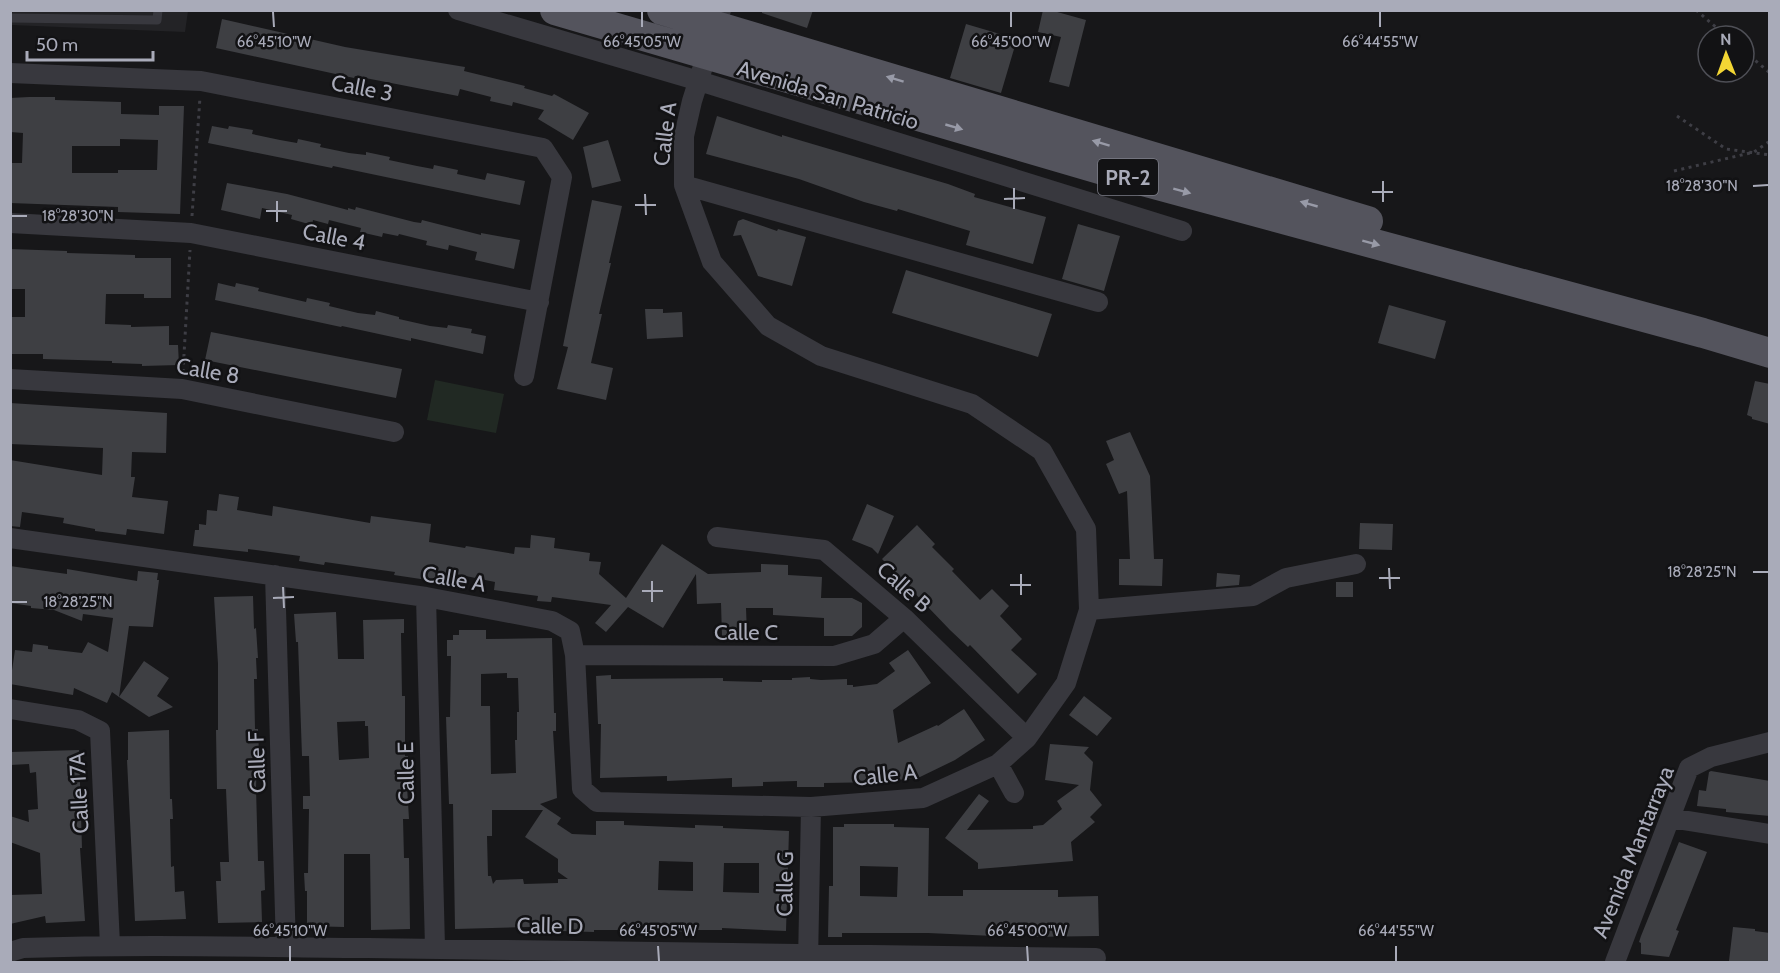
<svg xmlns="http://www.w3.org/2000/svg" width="1780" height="973" viewBox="0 0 1780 973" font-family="Cabin,sans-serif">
	<rect width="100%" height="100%" fill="#171719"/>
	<path fill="#232326" d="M11 11H188L185 32 11 25Z"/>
	<path fill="#212923" d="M435 380 504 394 496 433 427 420Z"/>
	<path fill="#3e3f43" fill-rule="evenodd" d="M762 10H813L807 28 762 13Z
		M1043 10H1050L1086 20 1069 87 1049 82 1061 37 1038 32Z
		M222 19 345 47 465 67 464 71 525 86 524 88 552 96 554 94 589 113 573 140 538 119 544 110 513 102 512 106 490 101 491 97 460 89 458 96 355 76 354 78 216 48Z
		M966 24 1017 39 1001 93 950 78Z
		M29 97H55V100L121 102V114L159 115V106H184L180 214 118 212V207L10 203V163H22L23 133 10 132V98ZM120 139 158 140 157 170H118V173H72V146H120Z
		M717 116 782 137V135L948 184 975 194 974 197 1046 217 1033 264 966 245 970 231 898 209 897 211 864 202 799 179 706 154Z
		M212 126 228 129 229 126 253 130 252 134 280 140 297 143 298 139 321 144 320 147 349 153 366 155V152L390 157 389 160 417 166 433 169 434 165 458 170 457 174 485 180 487 173 525 181 520 205 333 166 332 168 208 143Z
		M608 140 621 181 592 188 583 147Z
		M227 183 287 194 348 210V208L355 210 356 207 414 222 421 223 422 220 481 235V233L520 240 514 269 475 260 477 252 449 245 448 250 426 245 427 241 399 234 398 236 383 233 382 237 360 232 361 228 329 220 328 224 313 220 312 225 291 219 292 215 262 208 260 219 221 210Z
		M592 200 622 206 609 263H611L599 314H602L591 363 613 368 606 400 557 389 568 347 563 346Z
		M743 219 777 231 778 229 806 237 792 286 758 276 741 235 733 236 738 221Z
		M1078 224 1120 236 1104 291 1062 279Z
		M10 249 67 251V253L135 255V258H171V298H144V294H106L105 324 131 325V327L169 326V345H178L179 365 142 366V364L112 363V361L43 359V354H10V317H25V289H10Z
		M906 270 1052 314 1038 357 892 313Z
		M218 283 235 287 236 283 259 288 258 291 306 302 307 298 330 303 329 306 358 313 375 315 376 311 399 317V319L430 326 447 328 448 325 472 329 471 333 486 336 483 354 411 338V341L342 326 341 327 215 300Z
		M1389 305 1446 321 1435 359 1378 343Z
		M645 309H663V313L682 312 683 337 647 339Z
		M211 332 402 369 396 398 205 360Z
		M1755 381 1770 384V424L1752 419V417L1747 415Z
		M10 403 167 413 166 453 132 452 131 477H135L132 497 168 501 164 534 127 529 126 535 95 531V529L63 523 64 518 22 512 20 527 10 526V460L102 475 103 448 10 444Z
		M1130 432 1150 476 1154 559H1163L1162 586 1119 585V559H1130L1127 491 1119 494 1106 464 1114 460 1106 441Z
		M219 494 239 497 237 510 272 516 273 506 370 523 371 516 431 524 429 542 465 548 466 546 514 554 515 547 530 548 531 535 555 538 554 548 590 553 589 561 601 562 599 574 626 598 662 544 708 574 761 572V564L788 565V575L822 577 821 598H852L862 603V627L852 636H824V618L773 615V608H746L747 635 722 636 721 603 697 604 696 574 663 628 628 607 606 632 595 623 611 605 552 597 551 602 537 601 538 596 494 590 495 582 456 574 454 584 394 575 395 572 325 562 324 565 299 561 300 556 248 549V552L193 546 195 530H199V524L206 525 207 510 217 511Z
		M867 504 894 516 878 554 872 548 852 540Z
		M1360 523 1393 524 1392 550 1359 549Z
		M917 525 935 544 932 547 954 569 952 571 980 600 992 589 1009 606 1000 616 1022 639 1011 650 1037 674 1018 694 970 645 968 647 950 630 882 559Z
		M10 566 67 574V569L137 581 138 571 158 573 157 580H159L153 627 129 626 119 697 112 692 107 703 74 688 73 695 10 684 15 650 32 652 33 644 48 646V649L82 653 88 642 108 652 113 618 83 614 82 621 54 610 31 608V606L10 603Z
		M1217 573 1240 575 1239 585 1216 587Z
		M1336 582H1353V597H1336Z
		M253 596 254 629 256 628 258 658H256L257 679H254L255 729H258L259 755H257L256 788 258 861H264L265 890 261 891 262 922 218 923 216 881H221L220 862H229L226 789H217L216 730H218V664L214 597Z
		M336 612 338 659H364L363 620 404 619V633H401L402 696H405V756H408L409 785 407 786 409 819H403L404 858H409L410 929 371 930 370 854H344V927L307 926V891H305L304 873H308L309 809H303V796H310L309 756H302L298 642H296L294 614ZM365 721V726H368L369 758 339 760 337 722Z
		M459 630H486V639L552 638 554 713H556V731H553L557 798 540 804 561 818 557 824 572 834 596 835V821H624V825L695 828V825L723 826V828L789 831 786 931 722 928V930H689L688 932 620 927V930H594V932L561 931V926L455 929 453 804H449L446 717H450L451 656H447V640H453V635H459ZM507 673V678H518L519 712H517V740H515L516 773 491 774 490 706H481V674ZM492 810H543L525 837 558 859V872L568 879H558V883L524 884 523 879 496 880 493 884 491 876H488L487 836H492ZM659 861 693 862V891L658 890ZM724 863H759V893L723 892Z
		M908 650 931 683 893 710 898 743 937 725 938 726 964 709 985 740 955 760 920 777 884 782 824 783V787H797V781L763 782V786L732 787V778L667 781V776L600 778 601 724H598L596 676 611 675V679L723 678V681L762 682V680H792V678L810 677V679L821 680 847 679V685H853V687L877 684 895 671 889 663Z
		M144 661 169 678 157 696 173 707 149 717 119 697Z
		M1084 696 1112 718 1097 736 1069 715Z
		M169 730 170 799H172L173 819H170L171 867 174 866 175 892 184 891 186 919 135 921 127 760H128V732Z
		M1050 744 1089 747 1084 753 1093 762 1090 790 1102 805 1090 817 1095 822 1071 842 1073 861 978 869V863L945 838 979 794 989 801 967 830 1033 829V826L1043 825 1062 809 1057 801 1079 785 1045 780Z
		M79 750 82 848H80L85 921 46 923 45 916 10 924V895L42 894 40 853 10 842V816L29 822 28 810 38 809 36 772 30 773 29 764 10 765V752Z
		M1711 771 1770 781V816L1726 812V809L1697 806 1699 790 1706 791 1709 772Z
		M844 824H894V827L929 828 928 896H963V890H1058V897L1098 896 1099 936 1028 937V933H994V936L928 933H842V937H828L829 886H833V827H844ZM860 866 898 867 897 897 860 896Z
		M1679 842 1707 852 1676 930 1679 931 1669 957 1641 954V943L1639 942 1641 936Z
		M1733 927 1755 929V931L1770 933V963H1734L1729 961Z"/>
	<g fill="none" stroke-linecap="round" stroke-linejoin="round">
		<path stroke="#3e3e45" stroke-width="3" stroke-dasharray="3 4.5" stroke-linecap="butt" d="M1696 10 1726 36
			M1744 51 1770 73
			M1677 116 1726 149 1770 155
			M1674 171 1754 152 1770 141
			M192 216 200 97
			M183 372 190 250"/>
		<path stroke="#38383e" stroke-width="9" d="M10 18 157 20 158 10"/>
		<path stroke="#38383e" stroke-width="20" d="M458 10 699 81 1182 231
			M10 73 201 81 543 148 562 177 524 376
			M684 185 1098 302
			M10 223 191 233 539 302
			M10 379 182 389 394 432
			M717 537 824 550 904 618 1027 738
			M10 538 426 597 552 621 570 631 575 655 582 789 597 802 811 807 923 798 998 764 1027 738 1066 683 1089 610 1086 529 1042 451 972 404 821 356 768 326 712 262 684 185V136L692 101 721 10
			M275 575 286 947
			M426 597 435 947
			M1089 610 1253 596 1286 578 1356 564
			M575 655 834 656 874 644 904 618
			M10 709 78 720 100 731 110 945
			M998 764 1014 793
			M1670 818 1770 834
			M10 952 23 948C138 944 253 947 368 948 611 950 853 956 1096 958
			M808 962 811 807
			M1615 962 1689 768 1711 757 1770 742"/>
		<path stroke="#54545d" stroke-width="30" d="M555 10 1110 172 1703 333 1770 353
			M662 10C898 79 1132 152 1368 221"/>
	</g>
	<defs><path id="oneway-solid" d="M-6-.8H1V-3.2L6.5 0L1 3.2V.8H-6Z" transform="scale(1.5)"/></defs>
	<g fill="#989aa7">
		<use href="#oneway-solid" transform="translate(895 79) rotate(-163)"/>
		<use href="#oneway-solid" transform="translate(954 127) rotate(16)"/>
		<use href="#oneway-solid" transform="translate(1101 143) rotate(-163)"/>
		<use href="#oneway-solid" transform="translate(1182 191) rotate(15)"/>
		<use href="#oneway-solid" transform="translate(1309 204) rotate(-164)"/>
		<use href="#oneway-solid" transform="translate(1371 243) rotate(15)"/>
	</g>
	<path fill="none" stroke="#a9abb9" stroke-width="2" d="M273 12 274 27M642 12V27M1011 12V27M1380 12V27M1383 181V202M1753 186 1768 185M1014 188V209M1372 192H1393M645 194 646 215M1004 199 1025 198M277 201V222M635 205H656M266 211H287M12 216H27M1389 568 1390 589M1753 572H1768M1021 574V595M1379 578H1400M652 581V602M1010 585H1031M283 587 284 608M642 591H663M273 598 294 597M12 602H27M290 946V961M658 946 659 961M1027 946 1028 961M1396 946V961"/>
	<g text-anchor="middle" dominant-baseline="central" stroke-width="5" stroke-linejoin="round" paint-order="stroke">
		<rect fill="#121214" stroke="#7c7d88" stroke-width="1.5" x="1098" y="159" width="60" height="36" rx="4.5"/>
		<g font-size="21" font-weight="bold" fill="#a9abb9">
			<text x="1128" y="177">PR-2</text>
		</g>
		<g font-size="22" fill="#a9abb9" stroke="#121214">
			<text transform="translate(362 88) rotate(11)">Calle 3</text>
			<text transform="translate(828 95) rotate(17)">Avenida San Patricio</text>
			<text transform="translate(665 134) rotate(-83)">Calle A</text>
			<text transform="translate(334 237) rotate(11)">Calle 4</text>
			<text transform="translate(208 371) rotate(10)">Calle 8</text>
			<text transform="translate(454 579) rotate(10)">Calle A</text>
			<text transform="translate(904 587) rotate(42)">Calle B</text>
			<text x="746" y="632">Calle C</text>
			<text transform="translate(257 762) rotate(-92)">Calle F</text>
			<text transform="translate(406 773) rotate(-91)">Calle E</text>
			<text transform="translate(885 775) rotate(-6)">Calle A</text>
			<text transform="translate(79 793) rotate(-93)">Calle 17A</text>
			<text transform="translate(1633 852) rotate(-68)">Avenida Mantarraya</text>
			<text transform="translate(785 884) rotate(-89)">Calle G</text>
			<text transform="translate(550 926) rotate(1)">Calle D</text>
		</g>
	</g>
	<g font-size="15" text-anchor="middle" fill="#a9abb9" stroke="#121214" stroke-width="5" stroke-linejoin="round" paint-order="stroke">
		<text x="274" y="47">66°45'10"W</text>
		<text x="642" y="47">66°45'05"W</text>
		<text x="1011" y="47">66°45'00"W</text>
		<text x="1380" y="47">66°44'55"W</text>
		<text x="1702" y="191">18°28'30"N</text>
		<text x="78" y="221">18°28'30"N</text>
		<text x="1702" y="577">18°28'25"N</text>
		<text x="78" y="607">18°28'25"N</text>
		<text x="290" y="936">66°45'10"W</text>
		<text x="658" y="936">66°45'05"W</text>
		<text x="1027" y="936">66°45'00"W</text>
		<text x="1396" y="936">66°44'55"W</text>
	</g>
	<rect width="1780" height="973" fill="none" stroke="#a9abb9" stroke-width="24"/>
	<g transform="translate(1726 54) rotate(359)"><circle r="28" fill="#121214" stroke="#4e4f56" stroke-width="1.5"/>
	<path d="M0-4.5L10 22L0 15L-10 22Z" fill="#f3d634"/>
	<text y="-9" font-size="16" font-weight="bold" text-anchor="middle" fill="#a9abb9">N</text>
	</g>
	<path d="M27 51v9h126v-9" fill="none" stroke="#a9abb9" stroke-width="3"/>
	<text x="36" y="51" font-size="18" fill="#a9abb9" stroke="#121214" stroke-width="4.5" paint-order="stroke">50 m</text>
</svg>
